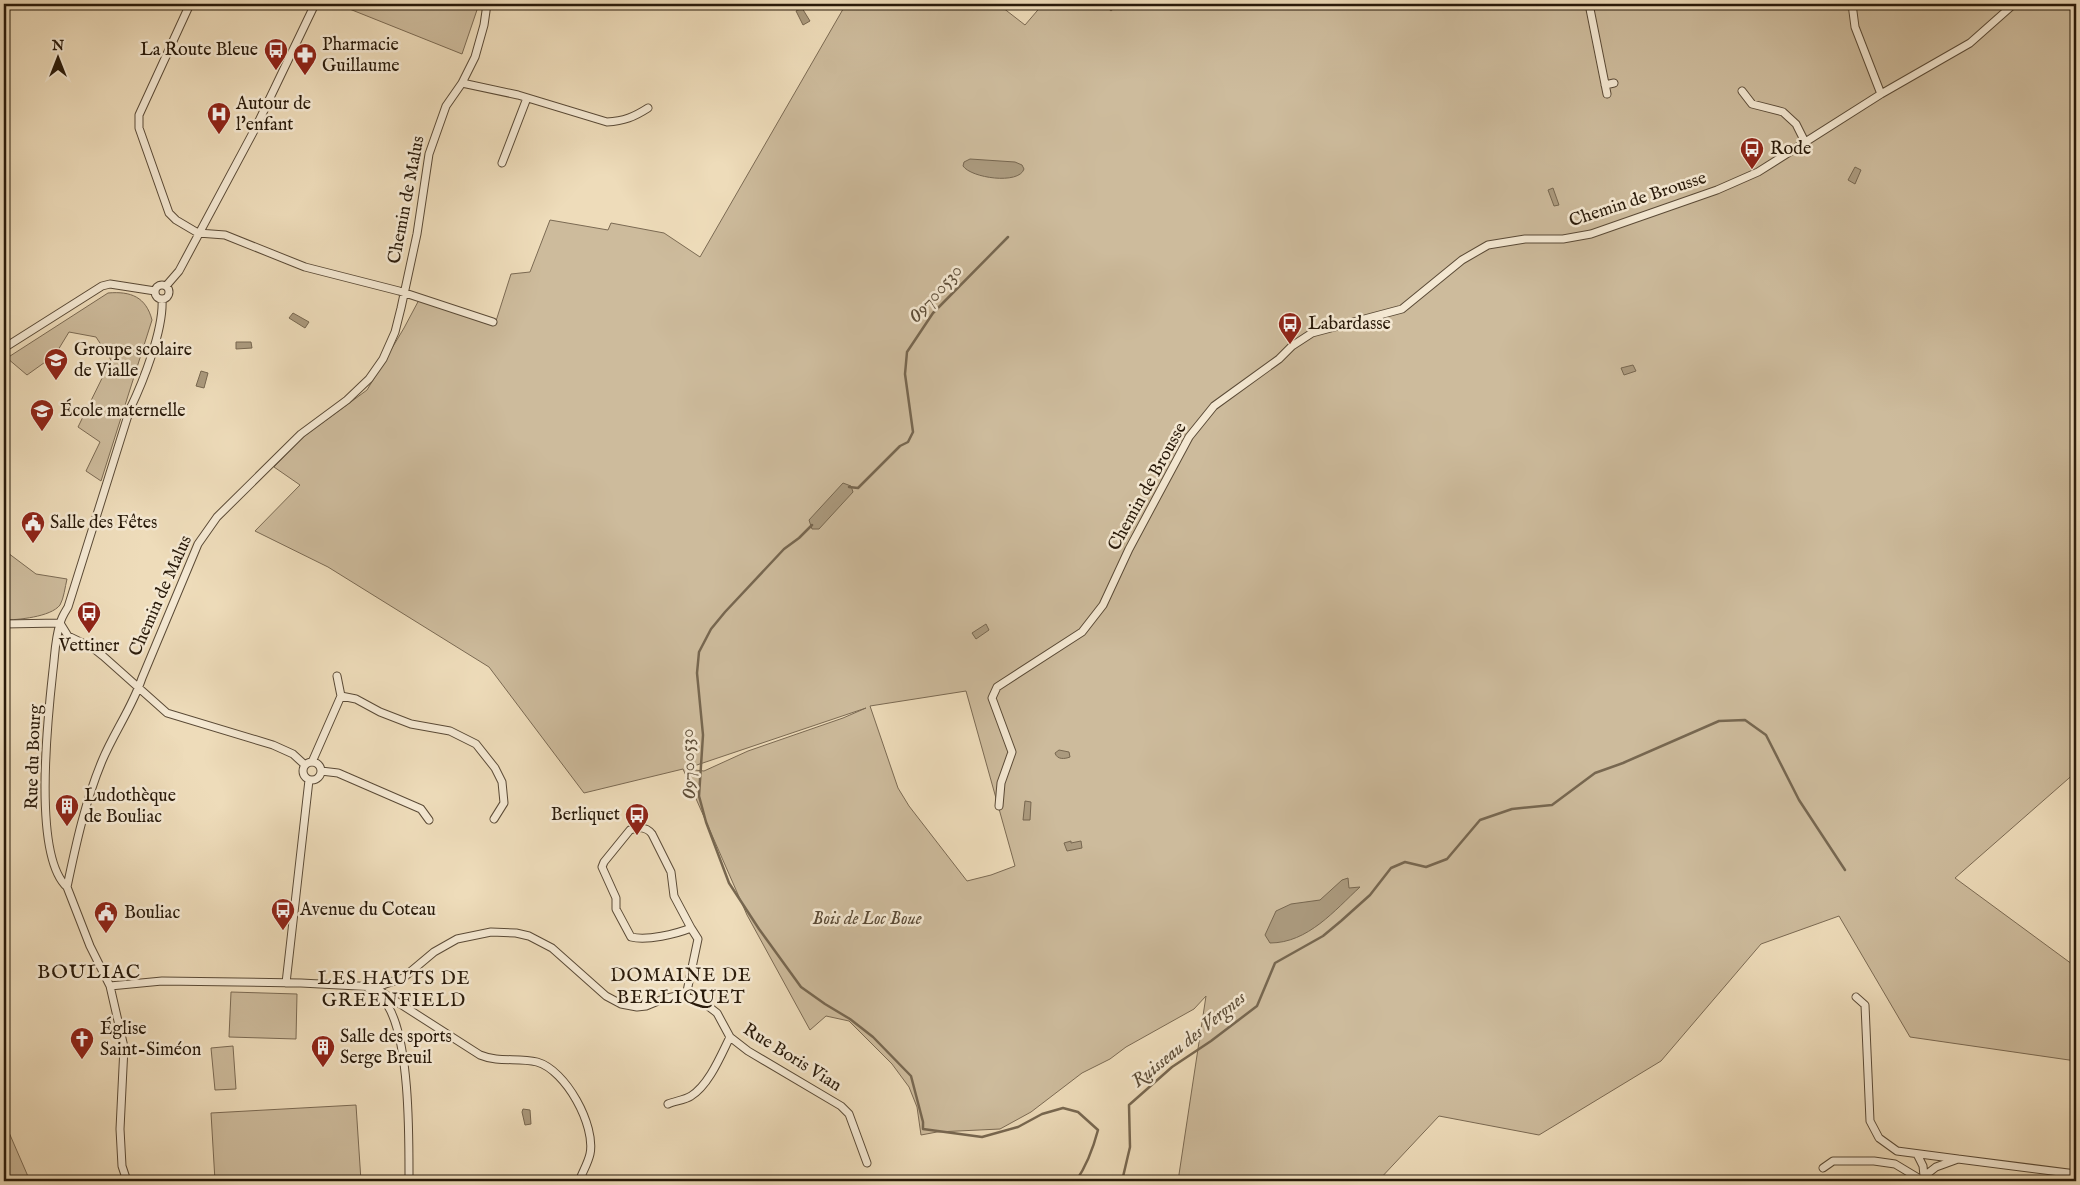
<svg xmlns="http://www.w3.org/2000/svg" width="2080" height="1185" viewBox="0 0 2080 1185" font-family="'IM FELL English',serif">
	<rect width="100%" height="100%" fill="#eedcba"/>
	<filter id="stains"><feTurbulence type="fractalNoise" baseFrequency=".004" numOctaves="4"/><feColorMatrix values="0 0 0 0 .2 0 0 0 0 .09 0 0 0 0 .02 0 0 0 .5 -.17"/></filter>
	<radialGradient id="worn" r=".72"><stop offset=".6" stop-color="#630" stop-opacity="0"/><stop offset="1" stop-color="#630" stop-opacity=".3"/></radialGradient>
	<path fill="#cdbb9c" stroke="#7b6a53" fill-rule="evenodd" d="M337 4H479L462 54Z
		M846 4H998L1025 25 1043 4H1103L1111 11 1119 4H2076V772L1955 878 2076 967V1061L1910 1037 1839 916 1761 944 1661 1061 1539 1135 1439 1116 1378 1181H1178L1206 996 1194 1009 1126 1047 1110 1059 1082 1073 1031 1112 1000 1129 937 1132 921 1135 917 1107 909 1087 892 1064 849 1021 826 1016 810 1030 747 915 683 769 584 793 489 667 328 567 255 531 300 485 274 467 303 437 367 390 404 328 420 298 496 321 511 274 530 272 550 220 608 230 611 223 664 233 700 257ZM966 691 1015 866 991 875 967 881 909 806 898 788 870 706ZM866 708 843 718 748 751 704 771 685 769Z
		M108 293C131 291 146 297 152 320L101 481 86 471 100 442 78 427 111 360 96 337 69 332 55 355 27 375 7 358Z
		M4 550 36 574 67 579C65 587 64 598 60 605 51 617 17 620 4 620Z
		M231 992 297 994 296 1039 229 1037Z
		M233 1046 236 1089 215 1090 211 1048Z
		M356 1105 361 1181H215L211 1113Z
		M4 1121 30 1181H4Z"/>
	<path fill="#ab9a7e" stroke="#776750" d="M802 8 810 21 803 25 796 11Z
		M970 159 1015 162 1022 165 1024 169C1019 185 971 178 963 166L964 162Z
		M1855 167 1861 170 1855 184 1848 180Z
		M1553 188 1559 205 1554 206 1548 190Z
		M293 313 309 322 305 328 289 318Z
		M236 342H251L252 348 236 349Z
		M1633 365 1636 371 1624 375 1621 368Z
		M201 371 208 373 204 388 196 386Z
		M843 483 851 486 853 492 819 529H812L809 520Z
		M986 624 989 630 976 639 972 633Z
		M1059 750 1069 752 1070 757C1065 759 1057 760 1055 753Z
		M1025 801 1031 802 1030 820H1023Z
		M1071 841V843L1081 841 1082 848 1067 851 1064 843Z
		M1348 878 1349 888 1360 887C1335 910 1308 943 1270 943L1265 935 1276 911 1291 904 1320 900 1342 880Z
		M523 1109 530 1110 531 1124 525 1125 522 1112Z"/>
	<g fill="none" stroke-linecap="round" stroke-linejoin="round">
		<path stroke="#776750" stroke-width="2.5" d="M849 487 858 488 900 446 908 442 913 432 905 374 907 352 933 313 1008 237
			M812 525 799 538 784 549 725 612 711 629 699 652 697 673 703 735 699 796 706 822 729 883 759 929 801 987 825 1004 850 1019 873 1037 911 1076 923 1122V1129L982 1137 1018 1127 1042 1114 1063 1108 1078 1112 1098 1130C1093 1149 1087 1165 1076 1181
			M1122 1181 1130 1147 1129 1105 1172 1067 1211 1041 1257 1006 1275 963 1323 936 1341 921 1370 895 1391 868 1405 862 1426 867 1447 859 1480 820 1512 809 1552 805 1595 773 1623 763 1719 721 1745 720 1766 735 1799 800 1845 870"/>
		<g stroke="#5a4a36" stroke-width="9">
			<path id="minor" d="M190 4 139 115V128L169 213 176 220 198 233 225 235 305 267 399 291 493 322
				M1589 4 1607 94
				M1852 4 1855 27 1881 94
				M462 83 518 95 607 122C624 121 634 117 648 108
				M1605 85 1614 83
				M1742 91 1752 104 1783 112 1796 124 1805 142
				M502 163 527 98
				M155 292a7 7 0 1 1 14 0a7 7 0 1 1-14 0Z
				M166 286 179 271 256 127 315 4
				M4 348 102 286 110 284 155 291
				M60 623 68 636 93 648 103 656 167 713 273 745 293 754 305 765
				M4 624 60 623
				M337 676 341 696
				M303 771a9 9 0 1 1 18 0a9 9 0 1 1-18 0Z
				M312 762 341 696 356 699 380 712 411 724 450 731 476 744 495 768 502 782 504 803 494 819
				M321 771 338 773 421 809 429 820
				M999 806 1001 783 1012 752 992 698 997 687 1082 632 1103 605 1129 549 1189 437 1214 406 1279 359 1292 346 1312 333 1402 309 1462 260 1488 245 1525 239H1563L1591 234 1717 190 1758 172 1881 94 1970 43 2014 4
				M67 887C76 844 85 802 102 761 114 732 132 708 142 678L198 544 217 517 301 434 347 400 369 379 383 359 395 332 401 308 417 234 429 154 446 106 462 83 475 57 484 25 487 4
				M286 983 309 780
				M110 986 162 981 301 983 377 987 403 978 434 952 457 939 491 932 516 933 529 936 552 948 606 996 621 1004 637 1007 646 1006 663 999 681 995 704 1003 717 1013 730 1037 748 1051 841 1106 849 1114 867 1163
				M368 988C374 994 383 999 388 1006 410 1043 409 1137 409 1181
				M373 989 380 991 480 1055C499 1063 518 1057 537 1062 566 1070 596 1126 590 1154 588 1163 583 1171 580 1179L577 1181
				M686 996 698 939 691 928C676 934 647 941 631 937L616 909V898L602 867 604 862 630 830C638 827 646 826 652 834L671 872 674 896 691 928
				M1856 997 1865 1005 1870 1121 1879 1138 1897 1151 1958 1159
				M668 1104C675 1101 685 1100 691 1096 709 1085 721 1055 730 1037
				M1917 1154 1923 1166 1924 1176
				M1823 1168 1833 1161H1874L1895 1164 1920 1179
				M127 1181 122 1166 120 1129 124 1047 110 986 90 946 67 887C32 855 48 715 53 670 55 655 55 639 60 624 61 618 65 612 68 607L130 409C143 382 164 329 162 299
				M1918 1181 1936 1167 1958 1159 2076 1174"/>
		</g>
		<use href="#minor" stroke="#f4e8d2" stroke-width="7"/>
	</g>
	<defs>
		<g id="bus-pin" transform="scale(1.25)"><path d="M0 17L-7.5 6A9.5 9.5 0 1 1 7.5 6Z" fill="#8f2418" stroke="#f4e8d2"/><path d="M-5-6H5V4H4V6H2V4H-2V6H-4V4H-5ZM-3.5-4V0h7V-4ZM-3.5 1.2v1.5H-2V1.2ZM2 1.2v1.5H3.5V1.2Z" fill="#fff"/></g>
		<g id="pharmacy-pin" transform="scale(1.25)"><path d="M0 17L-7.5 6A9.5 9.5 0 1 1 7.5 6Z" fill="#8f2418" stroke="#f4e8d2"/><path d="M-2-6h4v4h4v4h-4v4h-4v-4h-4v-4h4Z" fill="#fff"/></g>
		<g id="hospital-pin" transform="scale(1.25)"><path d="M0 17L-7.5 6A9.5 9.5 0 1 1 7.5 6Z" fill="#8f2418" stroke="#f4e8d2"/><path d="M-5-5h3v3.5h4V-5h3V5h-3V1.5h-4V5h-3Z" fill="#fff"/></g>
		<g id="school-pin" transform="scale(1.25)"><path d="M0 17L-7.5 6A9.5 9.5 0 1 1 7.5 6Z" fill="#8f2418" stroke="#f4e8d2"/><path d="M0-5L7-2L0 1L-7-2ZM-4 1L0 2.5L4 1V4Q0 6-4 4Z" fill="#fff"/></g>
		<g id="civic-pin" transform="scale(1.25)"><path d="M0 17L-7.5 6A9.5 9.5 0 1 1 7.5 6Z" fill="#8f2418" stroke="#f4e8d2"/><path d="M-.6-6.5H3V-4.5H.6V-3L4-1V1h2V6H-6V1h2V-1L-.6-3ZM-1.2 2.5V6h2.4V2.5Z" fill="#fff"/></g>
		<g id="building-pin" transform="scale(1.25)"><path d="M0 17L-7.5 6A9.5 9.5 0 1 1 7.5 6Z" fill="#8f2418" stroke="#f4e8d2"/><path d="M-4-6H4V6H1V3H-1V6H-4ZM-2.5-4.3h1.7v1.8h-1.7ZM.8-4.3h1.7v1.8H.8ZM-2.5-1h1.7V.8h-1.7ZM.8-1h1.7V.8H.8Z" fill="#fff"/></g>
		<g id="church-pin" transform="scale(1.25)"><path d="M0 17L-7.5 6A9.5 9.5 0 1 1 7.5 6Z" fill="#8f2418" stroke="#f4e8d2"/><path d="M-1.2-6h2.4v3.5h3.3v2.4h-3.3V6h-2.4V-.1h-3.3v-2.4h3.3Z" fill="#fff"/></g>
	</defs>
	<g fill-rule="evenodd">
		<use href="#bus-pin" x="276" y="50"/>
		<use href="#pharmacy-pin" x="305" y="55"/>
		<use href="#hospital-pin" x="219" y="114"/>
		<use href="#bus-pin" x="1752" y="149"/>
		<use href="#bus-pin" x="1290" y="324"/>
		<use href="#school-pin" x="56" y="360"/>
		<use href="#school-pin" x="42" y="411"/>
		<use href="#civic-pin" x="33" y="523"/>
		<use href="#bus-pin" x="89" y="613"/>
		<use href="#building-pin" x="67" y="806"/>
		<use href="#bus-pin" x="637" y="815"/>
		<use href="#bus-pin" x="283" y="910"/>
		<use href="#civic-pin" x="106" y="913"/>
		<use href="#church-pin" x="82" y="1039"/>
		<use href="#building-pin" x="323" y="1047"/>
	</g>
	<g text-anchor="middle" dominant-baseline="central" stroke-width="5" stroke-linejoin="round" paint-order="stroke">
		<g font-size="18" fill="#291a0a" stroke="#f4e8d2" text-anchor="start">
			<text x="322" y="45">Pharmacie<tspan x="322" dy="21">Guillaume</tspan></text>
			<text x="258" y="50" text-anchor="end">La Route Bleue</text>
			<text x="236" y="104">Autour de<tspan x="236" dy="21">l'enfant</tspan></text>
			<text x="1770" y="149">Rode</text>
			<text x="1308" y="324">Labardasse</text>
			<text x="74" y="350">Groupe scolaire<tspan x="74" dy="21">de Vialle</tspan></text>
			<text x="60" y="411">École maternelle</text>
			<text x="50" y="523">Salle des Fêtes</text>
			<text x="89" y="646" text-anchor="middle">Vettiner</text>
			<text x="84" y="796">Ludothèque<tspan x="84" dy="21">de Bouliac</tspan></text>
			<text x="620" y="815" text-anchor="end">Berliquet</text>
			<text x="300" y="910">Avenue du Coteau</text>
			<text x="124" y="913">Bouliac</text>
			<text x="100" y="1029">Église<tspan x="100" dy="21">Saint-Siméon</tspan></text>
			<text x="340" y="1037">Salle des sports<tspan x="340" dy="21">Serge Breuil</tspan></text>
		</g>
		<g font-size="18" fill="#291a0a" stroke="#f4e8d2">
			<text transform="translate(407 200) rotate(-79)">Chemin de Malus</text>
			<text transform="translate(1638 200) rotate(-18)">Chemin de Brousse</text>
			<text transform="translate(1148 487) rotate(-61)">Chemin de Brousse</text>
			<text transform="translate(161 596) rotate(-66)">Chemin de Malus</text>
			<text transform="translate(34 757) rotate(-88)">Rue du Bourg</text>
			<text transform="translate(792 1058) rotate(32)">Rue Boris Vian</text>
		</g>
		<g font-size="18" font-style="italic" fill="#5a4a36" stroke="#f4e8d2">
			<text x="867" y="919">Bois de Loc Boue</text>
		</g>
		<g font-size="19" font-style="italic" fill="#5d4d38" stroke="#f4e8d2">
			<text transform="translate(936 294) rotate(-49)">O9700530</text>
			<text transform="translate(689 764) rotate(-92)">O9700530</text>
			<text transform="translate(1189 1040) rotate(-39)">Ruisseau des Vergnes</text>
		</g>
		<g font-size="19" letter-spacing="1" fill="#291a0a" stroke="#f4e8d2">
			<text x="681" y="976">DOMAINE DE<tspan x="681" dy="22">BERLIQUET</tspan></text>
			<text x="394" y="979">LES HAUTS DE<tspan x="394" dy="22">GREENFIELD</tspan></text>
		</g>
		<g font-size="20" letter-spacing="1" fill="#291a0a" stroke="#f4e8d2">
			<text x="89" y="972">BOULIAC</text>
		</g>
	</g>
	<rect width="2080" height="1185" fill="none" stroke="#eedcba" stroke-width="20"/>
	<rect x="5" y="5" width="2070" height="1175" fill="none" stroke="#291a0a" stroke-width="2.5"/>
	<rect x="10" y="10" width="2060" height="1165" fill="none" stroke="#291a0a"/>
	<g transform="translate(58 58)" stroke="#f4e8d2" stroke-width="4" paint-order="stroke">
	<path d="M0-4L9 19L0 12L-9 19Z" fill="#291a0a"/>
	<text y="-8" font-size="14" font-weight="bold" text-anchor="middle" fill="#291a0a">N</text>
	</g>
	<rect width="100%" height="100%" filter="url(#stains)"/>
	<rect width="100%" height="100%" fill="url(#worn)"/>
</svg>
